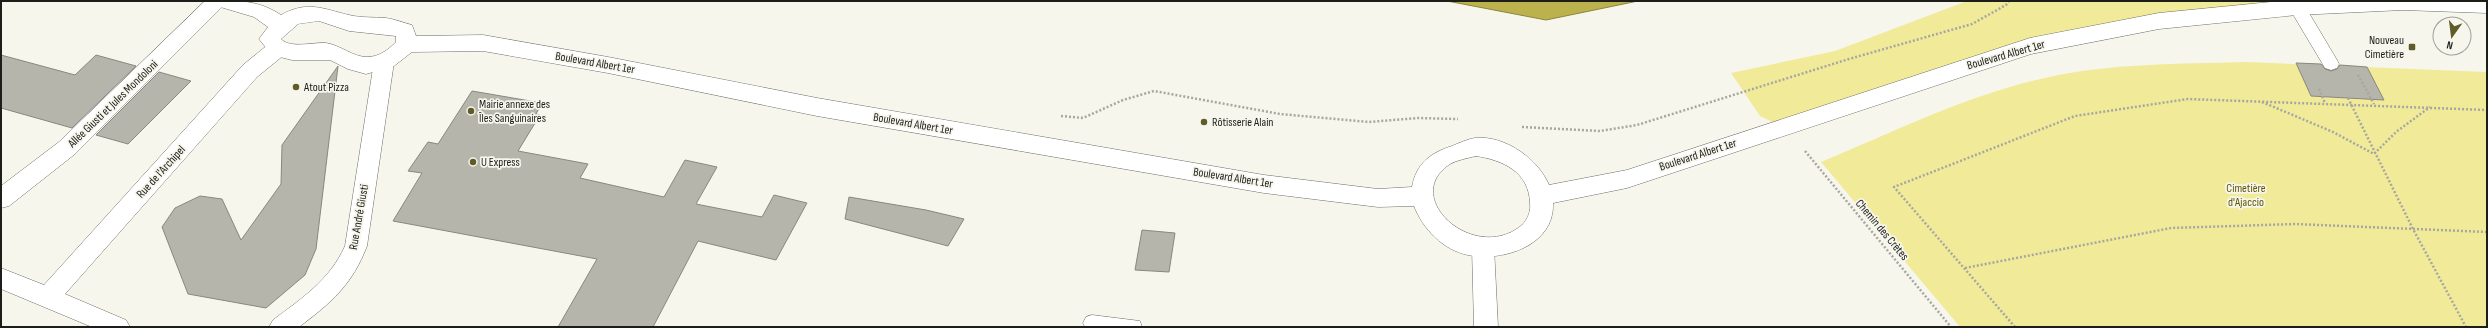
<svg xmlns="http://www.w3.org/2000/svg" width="2488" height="328" viewBox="0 0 2488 328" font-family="'Sofia Sans Condensed',sans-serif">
	<rect width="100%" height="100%" fill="#f6f6ed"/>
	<path fill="#f1eb99" d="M1967 1H2487L2347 3 2030 46 1783 127 1760 116 1731 73 1835 51Z
		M2247 62 2487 72V327H1960L1821 162C1894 132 1967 95 2045 78 2110 63 2180 64 2247 62Z"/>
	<path fill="#bbb24d" stroke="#8c853e" d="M1447 1H1638L1546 20Z"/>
	<path fill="#b6b5ac" stroke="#888880" d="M1 55 75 75 96 55 136 66 72 128 1 108Z
		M2296 63 2321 64 2325 69 2331 71 2337 69 2340 65 2367 67 2384 100 2311 96Z
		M338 66 316 249 305 275 266 308 188 294 162 227 175 208 200 196 222 199 241 240 281 184 282 145Z
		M159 72 191 81 128 144 96 135Z
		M472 91 542 103 536 114 540 115 518 151 588 164 580 178 664 197 685 160 717 167 696 204 762 217 774 195 807 203 776 260 698 241 653 327H558L597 259 393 221 422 173 408 171 428 142 438 144Z
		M849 197 926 210 964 219 948 246 845 219Z
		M1142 230 1175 233 1169 272 1135 270Z"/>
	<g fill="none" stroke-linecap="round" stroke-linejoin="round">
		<g stroke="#6d6d65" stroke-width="1">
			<path id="service" d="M2297 1 2303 3 2337 60 2339 64 2337 68 2331 70 2325 68 2291 11 2289 7 2291 3Z
				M1092 315 1140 321 1142 327H1085L1083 323 1086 317Z"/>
		</g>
		<g stroke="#6d6d65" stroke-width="1">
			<path id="minor" d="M205 1H228L75 154 9 206 1 208V186L59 142Z
				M277 41 284 43 287 49 284 55 257 77 65 294 126 320 130 327H92L1 289V268L44 285 243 65 270 43Z
				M384 54 391 56 394 62 367 246C352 285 332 302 299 327H269L273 320C301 299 330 280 345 246L374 62 377 56Z
				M1483 237 1491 240 1494 247 1498 327H1474L1472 247 1475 240Z"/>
		</g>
		<g stroke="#6d6d65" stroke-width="1">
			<path id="secondary" d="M214 1C241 1 258 0 281 15 308 0 323 9 349 15 361 18 374 17 386 18 394 19 404 23 412 25L416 36 483 35 608 57 817 98 1264 175 1378 189 1412 187C1416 164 1430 153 1452 146 1459 143 1468 139 1475 138 1505 135 1538 159 1549 185L1627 170 2030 38 2159 13 2281 1H2487V13L2403 10 2297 15 2159 29 2031 54 1627 188 1553 203C1555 246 1502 262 1468 255 1443 250 1423 229 1414 206L1378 207 1264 193 817 116 608 73 483 51 412 52 394 66 366 74 348 69 330 60H292L272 55 259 39 268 27 254 17 217 6ZM319 21 349 31 396 36V42C388 50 379 57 367 57 353 57 340 45 326 43 314 42 290 49 281 39L298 24ZM1476 156C1503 160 1529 172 1530 203 1531 211 1528 219 1522 225 1475 265 1399 197 1450 164 1457 160 1468 158 1476 156Z"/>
		</g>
		<path stroke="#a7a7a0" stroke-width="2.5" stroke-dasharray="2 2" stroke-linecap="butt" d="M2358 75 2374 104
			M2319 89 2325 103
			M2348 98 2413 229 2466 327
			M2262 102 2333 132 2374 154 2396 132 2430 107
			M1061 116 1083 118 1123 100 1154 91 1280 114 1369 122 1418 118 1458 119
			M1522 127 1600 131 1637 125 1849 59 1972 24 2006 5 2009 1
			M1805 151 1951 327
			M1965 268 2171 228 2296 224 2487 232
			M2015 327 1894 187 2075 116 2188 99 2487 110"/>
		<use href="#service" fill="#fff" fill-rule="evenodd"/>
		<use href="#minor" fill="#fff" fill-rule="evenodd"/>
		<use href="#secondary" fill="#fff" fill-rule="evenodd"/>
	</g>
	<g fill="#605c29" stroke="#f6f6ed" stroke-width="1.5">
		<rect x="2408" y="43" width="8" height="8" rx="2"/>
		<circle cx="296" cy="87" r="4"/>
		<circle cx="471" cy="111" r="4"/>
		<circle cx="1204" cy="122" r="4"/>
		<circle cx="473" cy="162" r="4"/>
	</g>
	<g text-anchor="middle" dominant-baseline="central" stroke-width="3.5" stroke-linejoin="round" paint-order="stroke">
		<g font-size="12" fill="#1d1d1a" stroke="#f6f6ed" text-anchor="start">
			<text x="2404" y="40" text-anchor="end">Nouveau<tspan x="2404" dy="14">Cimetière</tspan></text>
			<text x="304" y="87">Atout Pizza</text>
			<text x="479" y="104">Mairie annexe des<tspan x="479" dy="14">Îles Sanguinaires</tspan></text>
			<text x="1212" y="122">Rôtisserie Alain</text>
			<text x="481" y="162">U Express</text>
		</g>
		<g font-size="12" fill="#1d1d1a" stroke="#f6f6ed">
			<text transform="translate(2006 55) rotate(-16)">Boulevard Albert 1er</text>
			<text transform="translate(595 63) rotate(10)">Boulevard Albert 1er</text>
			<text transform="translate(113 104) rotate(-44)">Allée Giusti et Jules Mondoloni</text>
			<text transform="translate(913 124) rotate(10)">Boulevard Albert 1er</text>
			<text transform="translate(1698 155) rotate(-18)">Boulevard Albert 1er</text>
			<text transform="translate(161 172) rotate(-48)">Rue de l'Archipel</text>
			<text transform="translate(1233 178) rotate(9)">Boulevard Albert 1er</text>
			<text transform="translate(359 217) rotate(-80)">Rue André Giusti</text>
			<text transform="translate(1882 230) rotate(50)">Chemin des Crètes</text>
		</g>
		<g font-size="12" fill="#5c5605" stroke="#f6f6ed">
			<text x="2246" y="188">Cimetière<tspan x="2246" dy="14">d'Ajaccio</tspan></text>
		</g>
	</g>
	<rect width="2488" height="328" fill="none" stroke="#1d1d1a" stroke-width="4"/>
	<g transform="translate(2452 36) rotate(194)"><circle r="19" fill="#f6f6ed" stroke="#9f9f99"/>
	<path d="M0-3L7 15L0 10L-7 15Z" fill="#605c29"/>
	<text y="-6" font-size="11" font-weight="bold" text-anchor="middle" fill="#1d1d1a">N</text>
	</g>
</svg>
